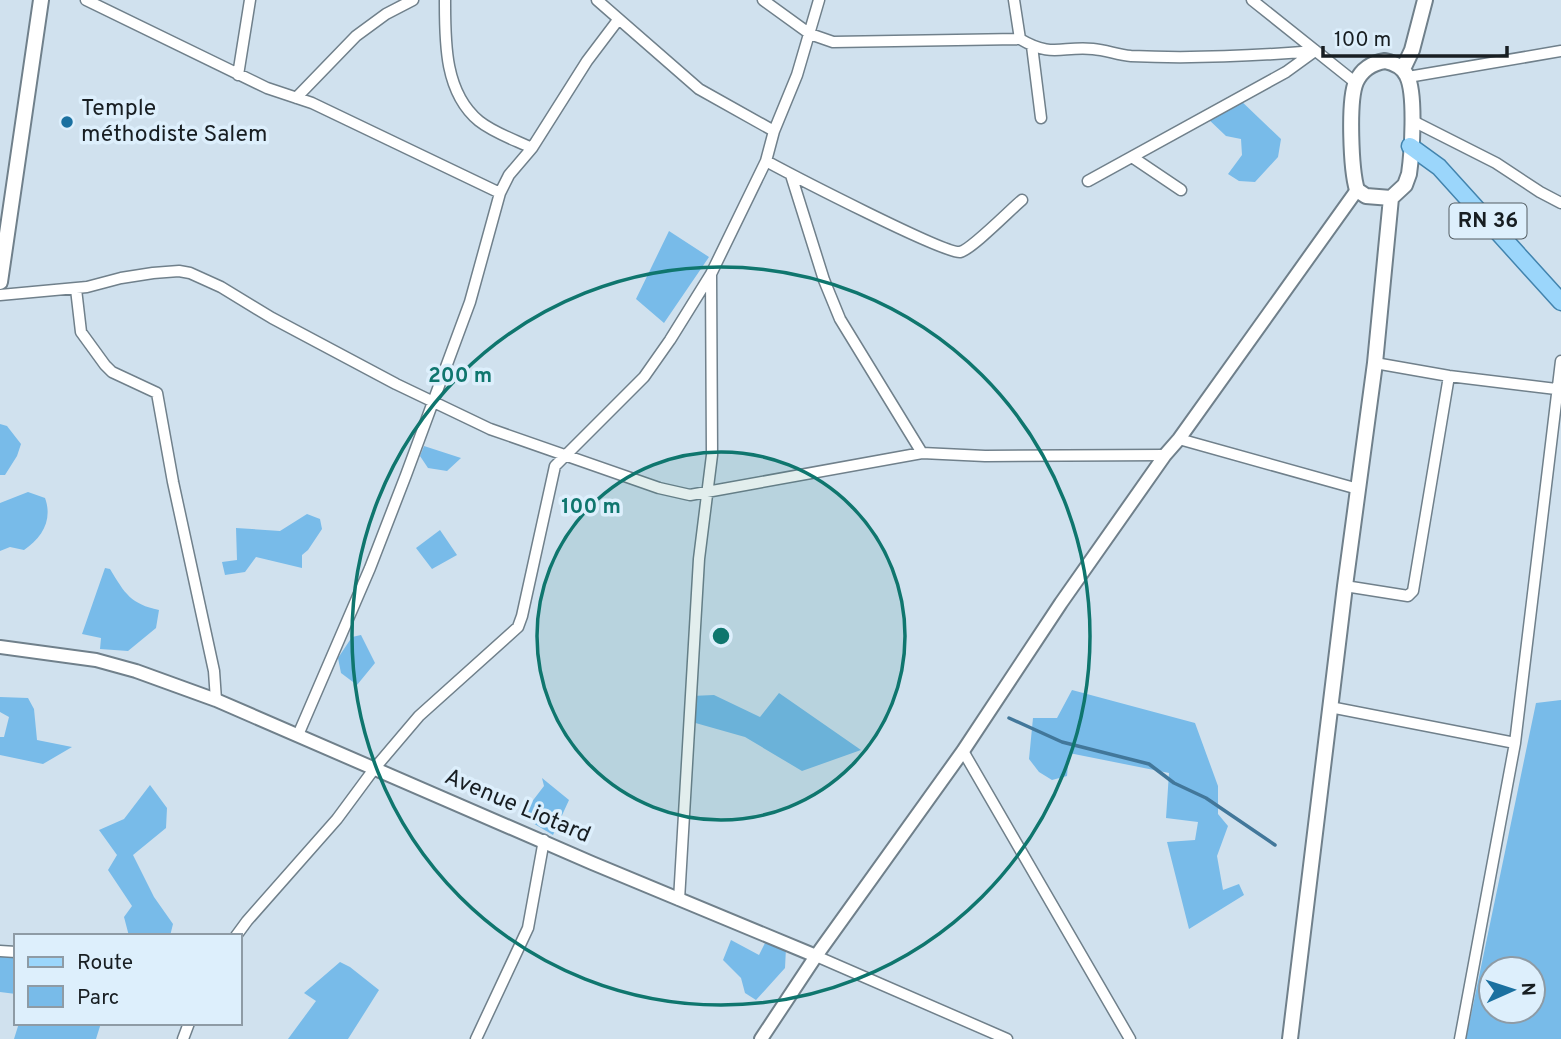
<svg xmlns="http://www.w3.org/2000/svg" width="1561" height="1039" viewBox="0 0 1561 1039" font-family="Overpass,sans-serif">
	<rect width="100%" height="100%" fill="#d0e1ee"/>
	<path fill="#78bbe9" fill-rule="evenodd" d="M1237 97 1281 139 1278 157 1255 182 1239 181 1228 174 1242 155 1241 139 1226 136 1206 117Z
		M669 231 709 257 664 323 636 299Z
		M0 424 7 426 21 444 17 456 5 475H0Z
		M424 446 461 458 447 471 428 468 420 456Z
		M28 492 45 498C53 520 42 538 24 550L10 547 0 551V503Z
		M307 514 320 519 322 529 308 550 302 555V568L256 557 245 572 225 575 222 562 237 560 236 528 280 531Z
		M440 530 457 555 432 569 416 548Z
		M105 568 110 569C125 594 131 604 159 610L156 628 128 651 100 649 101 638 82 634Z
		M361 635 375 663 357 685 341 673 338 658 352 637Z
		M1072 690 1195 723 1218 786V814L1228 826 1217 856 1223 890 1239 884 1244 895 1189 929 1167 842 1195 840 1198 822 1166 818 1169 773 1069 753 1067 776 1052 780 1039 772 1029 759 1033 718H1057Z
		M779 693 861 750 802 771 745 737 692 722 691 696 714 695 760 717Z
		M0 697 28 698 34 709 37 740 72 747 43 764 0 755V737H4L9 717 0 712Z
		M1561 700V1039H1466L1536 703ZM1491 969H1533V1011H1491Z
		M542 778 569 800 553 835 521 816 544 786Z
		M150 785 167 808 166 828 133 855 154 897 173 924 170 936H129L124 917 132 906 108 870 117 855 99 830 124 819Z
		M768 937 786 948 785 968 756 1000 745 993 741 978 723 960 731 940 759 955Z
		M0 951 16 952V994L0 992Z
		M340 962 350 967 379 990 348 1039H288L316 1001 304 993Z
		M19 1023H101L96 1039H14Z"/>
	<g fill="none" stroke-linecap="round" stroke-linejoin="round">
		<path stroke="#42779a" stroke-width="3.5" d="M1009 718 1062 742 1149 764 1174 783 1206 798 1275 845"/>
		<g stroke="#70808b" stroke-width="13">
			<path id="minor" d="M86 0 267 88 312 103 500 193
				M445 0C445 41 444 92 479 121 494 133 515 140 532 148
				M597 0 699 89 774 131
				M763 0 810 34 833 42 1020 39C1052 58 1061 46 1093 49 1106 50 1118 55 1131 56 1192 59 1254 56 1315 51
				M1014 0 1020 39
				M1252 0 1356 83
				M1032 46 1041 118
				M238 75 250 0
				M1408 77 1561 51
				M296 98 356 36 386 14 413 0
				M1411 120 1496 163 1540 192 1561 203
				M1132 157 1181 190
				M766 161C790 174 944 254 960 252 971 250 1011 209 1022 200
				M791 175 824 280 840 319 922 453
				M1088 181 1286 72 1315 51
				M76 289 81 332 105 365 112 372 157 393 173 482 214 671 216 700
				M0 295 87 287 121 278 153 273 179 271 190 273 221 287 272 318 396 384 490 429 659 488 690 495 922 453 985 456 1165 455
				M1375 363 1449 376 1556 389
				M1179 439 1358 489
				M1345 586 1408 596 1413 591 1449 376
				M1330 707 1515 743
				M298 735 370 568 406 475 470 302 500 193 509 175 532 148 587 61 618 20
				M963 751 1130 1039
				M679 900 699 559 712 455 711 275
				M236 936 247 921 337 819 374 769 419 716 518 627 522 616 555 466 644 377 670 340 711 274 766 161 774 131 797 75 819 0
				M0 951 16 952
				M816 956 1007 1039
				M183 1039 189 1023
				M476 1039 528 928 544 840
				M1460 1039 1515 743 1561 361"/>
		</g>
		<g stroke="#70808b" stroke-width="16">
			<path id="tertiary" d="M0 647 96 660 136 671 216 700 592 863 816 956
				M761 1039 816 956 963 751 1061 603 1165 455 1179 439 1357 190"/>
		</g>
		<g stroke="#70808b" stroke-width="18">
			<path id="secondary" d="M1385 61C1394 63 1403 67 1407 76 1416 94 1412 153 1409 174L1405 185 1391 198 1366 196 1357 190C1351 170 1348 101 1356 82 1362 69 1372 63 1385 61Z
				M1403 69 1412 50 1425 0
				M0 282 41 0
				M1290 1039 1345 586 1375 363 1391 198"/>
		</g>
		<g stroke="#4284ae" stroke-width="19">
			<path id="primary" d="M1410 146 1439 167 1561 302"/>
		</g>
		<use href="#minor" stroke="#fff" stroke-width="10"/>
		<use href="#tertiary" stroke="#fff" stroke-width="12"/>
		<use href="#secondary" stroke="#fff" stroke-width="14"/>
		<use href="#primary" stroke="#9bd6fb" stroke-width="16"/>
	</g>
	<circle cx="721" cy="636" r="184" fill="#0f766e" fill-opacity=".12"/>
	<g fill="none" stroke="#0f766e" stroke-width="3.5">
		<circle cx="721" cy="636" r="184"/>
		<circle cx="721" cy="636" r="369"/>
	</g>
	<circle fill="#1a70a0" stroke="#ddeffc" stroke-width="2.5" cx="67" cy="122" r="7"/>
	<g text-anchor="middle" dominant-baseline="central" stroke-width="7" stroke-linejoin="round" paint-order="stroke">
		<rect fill="#ddeffc" stroke="#535d63" stroke-width="2" x="1449.5" y="203.5" width="77" height="35" rx="5"/>
		<g font-size="21" font-weight="bold" fill="#181e22">
			<text x="1488" y="221">RN 36</text>
		</g>
		<g font-size="23" fill="#181e22" stroke="#ddeffc" text-anchor="start">
			<text x="81" y="109">Temple<tspan x="81" dy="26">méthodiste Salem</tspan></text>
		</g>
		<g font-size="23" fill="#181e22" stroke="#ddeffc">
			<text transform="translate(517 807) rotate(23)">Avenue Liotard</text>
		</g>
	</g>
	<circle cx="721" cy="636" r="10" fill="#0f766e" stroke="#ddeffc" stroke-width="3.5"/>
	<g font-size="21" text-anchor="middle" font-weight="bold" fill="#0f766e" stroke="#ddeffc" stroke-width="7" stroke-linejoin="round" paint-order="stroke">
		<text x="460" y="382">200 m</text>
		<text x="591" y="513">100 m</text>
	</g>
	<rect x="14" y="934" width="228" height="91" fill="#ddeffc" stroke="#8e9ba5" stroke-width="2"/>
	<rect x="28" y="957" width="35" height="10" fill="#9bd6fb" stroke="#8e9ba5" stroke-width="2"/>
	<text x="77" y="969" font-size="21" fill="#181e22">Route</text>
	<rect x="28" y="986" width="35" height="21" fill="#78bbe9" stroke="#8e9ba5" stroke-width="2"/>
	<text x="77" y="1004" font-size="21" fill="#181e22">Parc</text>
	<g transform="translate(1512 990) rotate(87)"><circle r="33" fill="#ddeffc" stroke="#8e9ba5" stroke-width="2"/>
	<path d="M0-5L12 26L0 18L-12 26Z" fill="#1a70a0"/>
	<text y="-10" font-size="19" font-weight="bold" text-anchor="middle" fill="#181e22">N</text>
	</g>
	<path d="M1323 46v10h184v-10" fill="none" stroke="#181e22" stroke-width="3.5"/>
	<text x="1334" y="46" font-size="21" fill="#181e22" stroke="#ddeffc" stroke-width="5" paint-order="stroke">100 m</text>
</svg>
